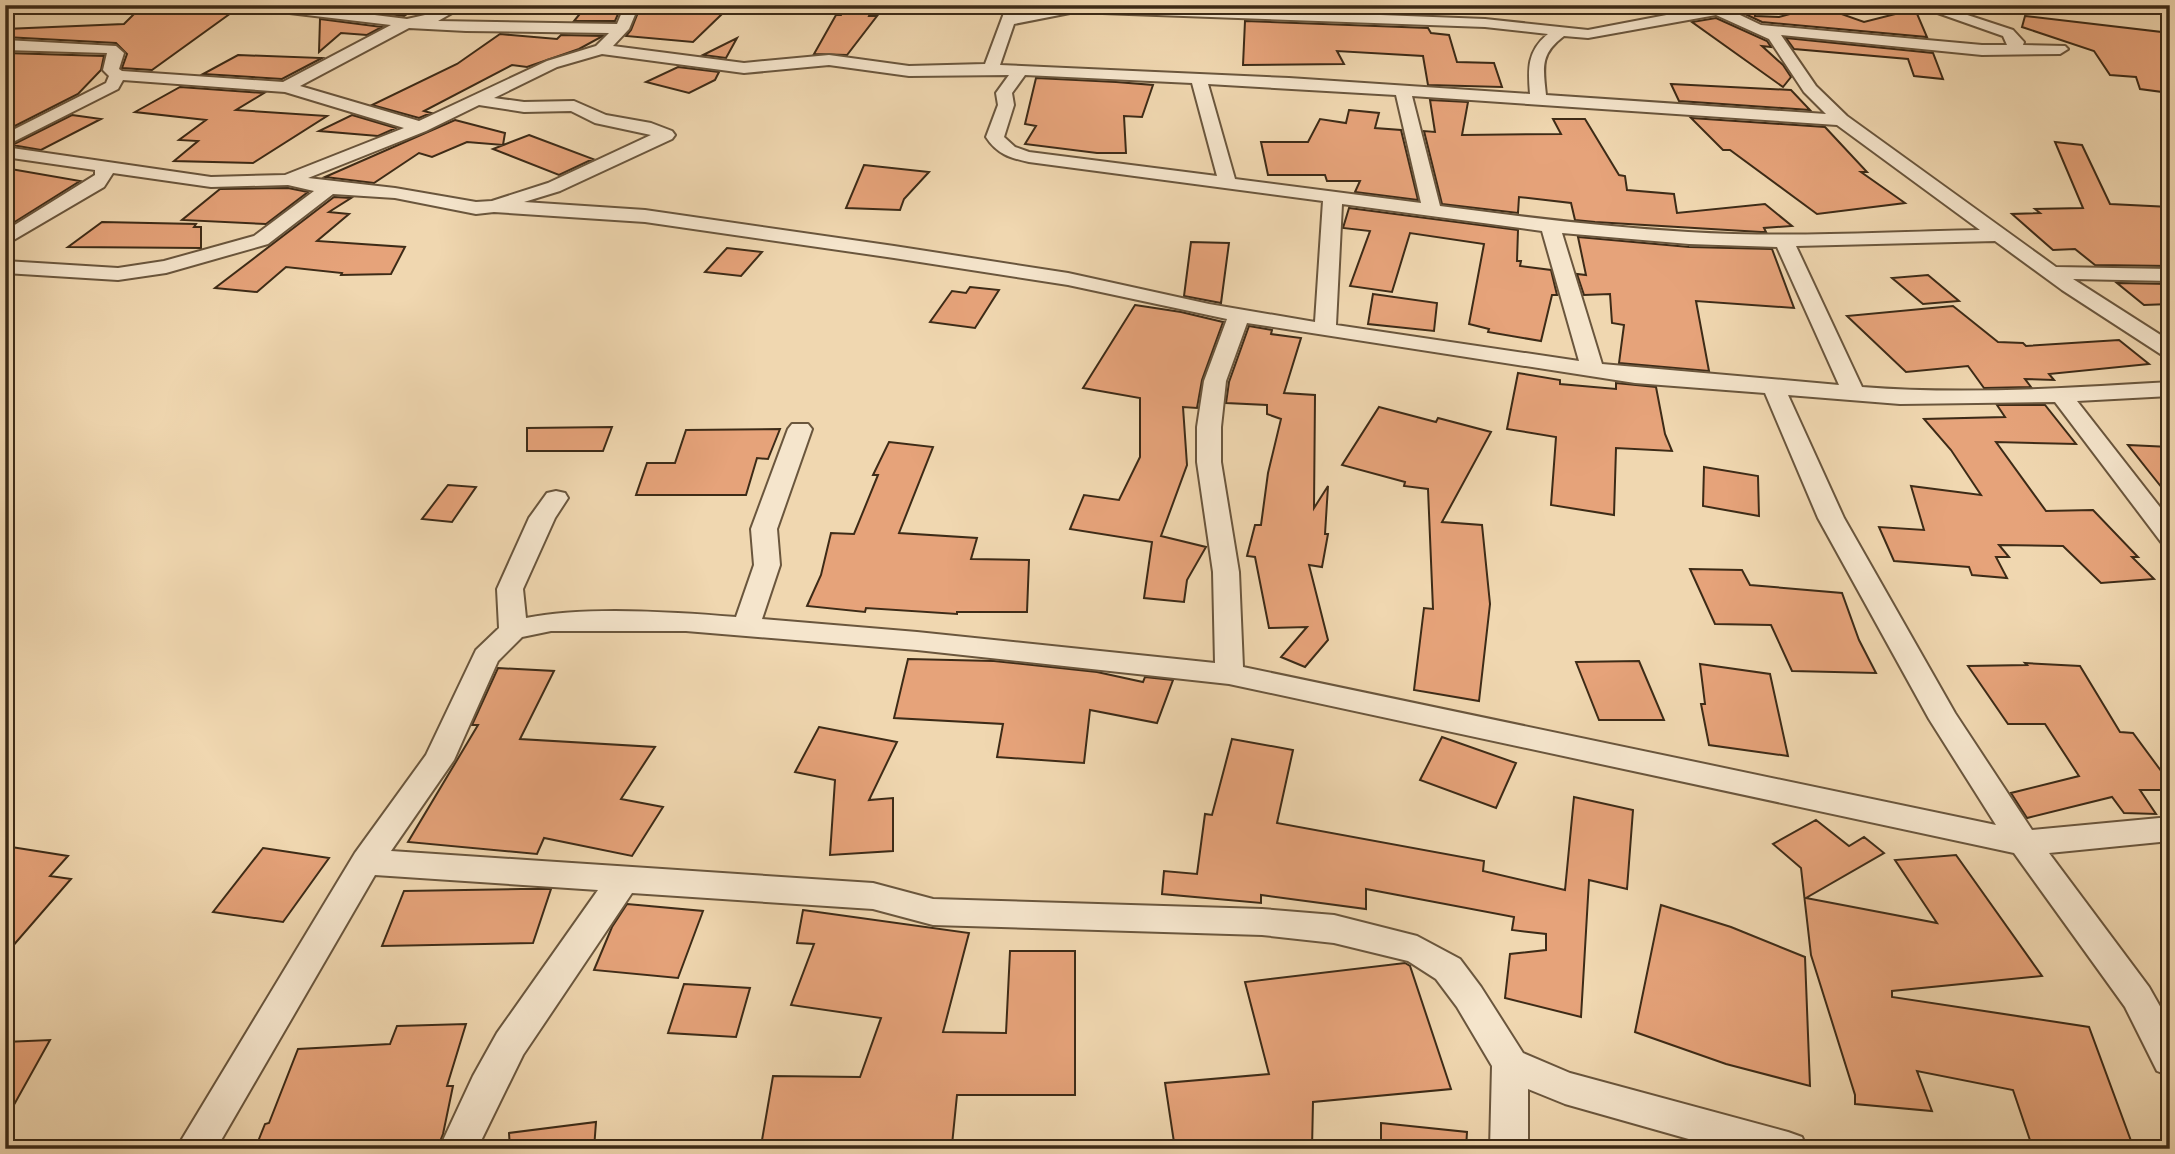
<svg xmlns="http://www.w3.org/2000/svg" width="2175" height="1154" viewBox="0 0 2175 1154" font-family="'Sorts Mill Goudy',serif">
	<rect width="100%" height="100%" fill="#f0d7b0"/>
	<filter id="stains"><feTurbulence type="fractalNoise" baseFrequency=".00286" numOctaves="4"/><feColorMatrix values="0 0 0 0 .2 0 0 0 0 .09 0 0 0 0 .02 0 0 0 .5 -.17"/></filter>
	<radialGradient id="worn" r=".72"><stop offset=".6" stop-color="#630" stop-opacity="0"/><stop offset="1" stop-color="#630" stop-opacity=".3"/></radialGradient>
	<path fill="#e6a37a" stroke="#3d2b17" stroke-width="2" d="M321 5H421L404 16Z
		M587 5H622L615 21H574Z
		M641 5H668L663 9 723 13 693 42 626 36 631 30Z
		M845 5H874L869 16H877L847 55 814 54 836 15H841Z
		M1246 5H1417L1422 14 1245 7Z
		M1726 5H1754L1755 16 1779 17 1819 6 1864 22 1915 9 1927 37 1762 22Z
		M136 12 231 13 152 70 122 68 127 54 116 43 5 37V29L124 24Z
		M2025 16 2170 33V93L2140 89 2136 77 2110 75 2094 51 2022 27Z
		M1716 18 1767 41 1771 47 1762 46 1783 65 1791 77 1783 87 1692 22Z
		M320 19 382 27 367 35 341 33 319 52Z
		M1245 21 1428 28 1431 33 1449 35 1457 62 1494 63 1502 87 1428 85 1423 56 1337 51 1344 64 1243 65Z
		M500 34 557 39 561 35 603 36 579 49 527 67 512 65 424 111 431 113 419 118 372 105 457 64Z
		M737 38 726 58 703 55Z
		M1786 38 1933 53 1943 79 1914 76 1908 59 1794 49Z
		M5 53 104 56 101 70 78 94 5 131Z
		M238 55 322 58 282 79 203 74Z
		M678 67 719 72 715 80 689 93 646 82Z
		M1036 78 1116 82 1153 85 1142 117 1124 116 1126 153H1097L1025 144 1036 126 1025 124Z
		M1671 84 1791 90 1810 110 1679 101Z
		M180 87 264 93 236 110 327 116 253 163 174 161 198 141 179 140 206 120 135 112Z
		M1430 100 1468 102 1462 135 1561 134 1553 119H1585L1619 175 1625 176 1627 190 1674 194 1677 213 1765 204 1792 226 1764 228 1766 232H1761L1595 222 1575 220 1571 203 1519 197 1518 213 1442 204 1424 131 1435 132Z
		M1349 110 1379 113 1375 128 1401 130 1418 200 1355 192 1360 181H1327L1325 175H1268L1261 142H1308L1320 119 1346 123Z
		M72 115 101 119 41 150 12 145Z
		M352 115 396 128 378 136 319 131Z
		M1691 118 1825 127 1867 172H1861L1905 203 1817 214 1730 150H1723Z
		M455 120 505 133 503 145 467 142 432 157 419 153 374 183 325 177Z
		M529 135 593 159 559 175 493 149Z
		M2055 142 2082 145 2110 204 2170 207V266L2095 265 2075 249 2053 250 2012 214 2040 213 2035 209 2083 208Z
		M864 165 929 172 904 199 900 210 846 208Z
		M5 168 80 181 5 228Z
		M288 188 308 192 266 224 182 220 220 189Z
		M334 197 351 198 329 212 349 214 317 241 405 247 391 274 341 275 342 273 286 267 257 292 215 288Z
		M1349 208 1518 230 1517 261H1521L1520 266 1551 270 1557 295H1552L1541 341 1488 332 1489 329 1469 324 1484 244 1410 233 1392 292 1350 286 1370 231 1343 228Z
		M102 222 196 224 194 227H201V248L68 247Z
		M1578 237 1689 247 1772 249 1794 308 1696 301 1709 371 1619 363 1624 325 1612 323 1610 294 1584 295 1577 274 1586 275Z
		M1191 242 1229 243 1221 303 1184 296Z
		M727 248 762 252 741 276 705 272Z
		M1928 275 1959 301 1923 304 1892 278Z
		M2117 283 2170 284V304L2144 305Z
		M970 287 999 290 975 328 930 322 952 291 966 293Z
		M1373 294 1437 303 1434 331 1368 324Z
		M1135 305 1181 312 1223 322 1202 380 1197 408 1183 407 1187 465 1161 536 1206 547 1187 580 1184 602 1144 598 1152 542 1070 529 1084 495 1119 500 1140 457V398L1083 388Z
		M1953 306 1998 342 2023 343 2026 346 2119 340 2149 364 2049 374 2054 380 2025 379 2031 387 1984 388 1968 366 1906 372 1847 316Z
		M1249 326 1272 330 1271 334 1301 338 1284 393 1315 395 1314 508 1328 486 1325 534H1328L1322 567 1309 565 1328 640 1305 667 1281 657 1307 627 1269 628 1255 557 1247 556 1255 525H1261L1268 473 1281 419 1267 414V405L1226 403 1229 382Z
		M1518 373 1560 380V384L1616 389V383L1656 387 1665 434 1672 451 1616 448 1614 515 1551 505 1556 437 1507 429Z
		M1997 405H2045L2076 444 1996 442 2046 511 2093 510 2138 557H2132L2154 579 2101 583 2063 546 1999 545 2009 557H1996L2007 578 1972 575 1969 567 1894 561 1879 527 1924 530 1911 486 1981 495 1951 450 1924 419 2005 417Z
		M1379 407 1436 422 1438 418 1491 432 1442 522 1482 525 1490 604 1479 701 1414 690 1424 608 1433 609 1428 489 1404 486 1405 482 1342 465Z
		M612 427 603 451H527V428Z
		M780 429 768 459 757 458 746 495H636L647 463H675L686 430Z
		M889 442 933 447 899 533 977 538 971 559 1029 560 1027 612H957V614L866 608 865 612 807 606 821 575 831 533 854 534 878 475H873Z
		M2128 445 2170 447V498Z
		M1704 467 1758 476 1759 516 1703 506Z
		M448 485 476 487 452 522 422 519Z
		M1690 569 1742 570 1750 585 1842 593 1859 640 1876 673 1792 671 1771 625 1715 624Z
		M908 659 994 661 1097 672 1143 682 1145 677 1173 680 1157 723 1090 710 1084 763 997 757 1003 724 894 718Z
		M1639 661 1664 720H1599L1576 662Z
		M2025 663 2080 666 2120 732 2133 733 2170 783V790H2140L2156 814 2124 813 2112 797 2027 818 2011 793 2079 776 2045 724H2008L1968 666 2027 665Z
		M1700 664 1770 674 1788 756 1709 745 1701 704H1705Z
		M498 668 554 671 520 739 655 747 621 799 663 807 632 856 544 838 537 854 408 842 478 725H472Z
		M819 727 897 742 869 800 893 798V851L830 855 835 780 795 772Z
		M1442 737 1516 763 1496 808 1420 780Z
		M1232 739 1293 750 1277 823 1484 861 1483 871 1565 890 1574 797 1633 810 1627 889 1589 880 1581 1017 1505 998 1510 954 1546 950V934L1512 930 1514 917 1366 889V909L1261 895V903L1162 894 1164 871 1197 874 1205 814 1212 815Z
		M1816 820 1849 846 1864 837 1884 853 1806 898 1937 923 1895 860 1956 855 2042 976 1892 991V997L2089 1027 2134 1149H2033L2013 1090 1917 1071 1932 1111 1855 1104V1095L1811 955 1801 868 1773 844Z
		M5 846 68 856 50 876 71 879 5 955Z
		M263 848 329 858 283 922 213 912Z
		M521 889H551L533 943 382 946 404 891Z
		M627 904 703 911 678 978 594 970 612 927Z
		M1661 905 1731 927 1805 957 1810 1086 1726 1064 1635 1032Z
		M803 910 969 933 943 1032 1006 1033 1010 951H1075V1095H957L952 1145 832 1140 831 1146H761L773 1076 860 1077 881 1018 791 1005 814 944 797 943Z
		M1405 963 1410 966 1451 1089 1313 1102 1312 1149H1175L1165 1083 1269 1074 1245 982Z
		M684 984 750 988 736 1037 668 1033Z
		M466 1024 447 1086H453L443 1134 437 1149H255L265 1124 269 1123 298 1049 390 1044 397 1026Z
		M50 1040 5 1121V1042Z
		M596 1122 594 1149H510L509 1133Z
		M1381 1123 1467 1132 1466 1149H1381Z"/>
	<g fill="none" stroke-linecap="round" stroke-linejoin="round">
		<g stroke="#6a563d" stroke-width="4">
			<path id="street" d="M5 5H102L95 9 5 12Z
				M181 5H294L407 19 434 13 448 5H466L438 21 617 24 625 5H639L629 29 613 46 744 63 829 55 909 66 985 64 1007 5H1021L1018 15 1067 5H1118L1485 19 1588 30 1703 8 1700 5H1719L1761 25 1982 45H2007L2003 36 1915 5H1937L2013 30 2024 42 2023 45 2065 46 2068 49 2060 54 1982 55 1781 35 1816 86 1847 116 2056 267 2170 269V281L2073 279 2170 341V356L2162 355 2062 290 1995 241 1796 246 1862 387C1964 395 2068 388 2170 382V396L2077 401 2170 520V545L2161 542 2055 402 1900 404 1788 395 1844 518 1955 713 2032 830 2170 817V841L2049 853 2149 987 2170 1024V1076L2157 1071 2125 1007 2014 853 1229 684 917 650 686 631H551L522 637 498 661 454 760 391 851 873 883 933 899 1262 909 1334 915 1417 936 1460 959 1481 987 1523 1053 1570 1073 1788 1132 1802 1137 1807 1149H1724L1565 1104 1528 1089V1149H1490L1492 1066 1457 1007 1436 979 1408 961 1334 943 1262 935 933 925 873 909 632 893 523 1055 477 1149H439L473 1076 497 1033 598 890 375 875 216 1149H176L355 853 426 755 476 650 499 628 497 589 529 518 547 493 556 491 565 493 568 498 555 518 523 589 526 618C586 606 674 612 736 617L754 565 751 529 788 429 792 424H808L812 429 777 529 780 565 762 619 917 632 1215 663 1213 572 1197 462V427L1204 381 1227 319 1068 285 894 258 645 222 494 212 476 214 395 198 333 194 268 244 166 273 118 280 5 273V261L118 268 164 261 254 236 314 191 288 185 211 187 113 173 104 187 5 245V231L95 175V170L5 157V147L211 177 285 175 404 128 285 92 123 80 118 89 5 146V134L106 83 109 76 103 70 107 53 5 50V40L116 46 124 53 119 69 122 71 283 82 391 25 281 12 188 9ZM1075 12 1485 27 1548 34C1527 51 1528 69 1530 94L1289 78 1000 65 1014 24ZM1716 15 1769 39 1804 92 1826 114 1546 95C1543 67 1540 54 1564 36L1588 38ZM409 28 466 31 609 33 596 46 547 61 419 121 300 86ZM602 54 744 73 829 65 909 76 1009 75 996 93 998 105 986 137C997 154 1010 158 1029 162L1323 201 1315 322 1209 304 1068 273 894 246 645 210 524 202 560 191 672 139 675 135 672 131 651 123 606 115 574 101 524 102 494 98 557 67ZM1025 75 1192 83 1217 176 1029 152 1015 147 1004 137 1014 105 1012 93ZM1208 84 1396 95 1421 203 1235 179ZM1412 96 1837 125 1980 230C1883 232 1785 238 1688 232 1605 227 1523 217 1440 206ZM479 105 524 112 571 111 595 123 651 135 548 183 492 201 476 202 395 188 308 178 426 131ZM1342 204 1542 231 1579 361 1336 325ZM1562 233 1689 244 1777 247 1839 385 1602 364ZM1247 323 1635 383 1765 393 1818 518 1929 719 1996 825 1243 667 1239 572 1221 462V427L1226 381Z"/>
		</g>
		<use href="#street" fill="#f5e5cc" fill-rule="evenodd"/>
	</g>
	<rect width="2175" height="1154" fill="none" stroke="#f0d7b0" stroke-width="28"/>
	<rect x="7" y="7" width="2161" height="1140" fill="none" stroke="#3d2b17" stroke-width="3.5"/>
	<rect x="14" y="14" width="2147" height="1126" fill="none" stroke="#3d2b17" stroke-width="2"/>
	<rect width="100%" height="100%" filter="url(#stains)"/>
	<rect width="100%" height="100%" fill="url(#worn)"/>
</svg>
